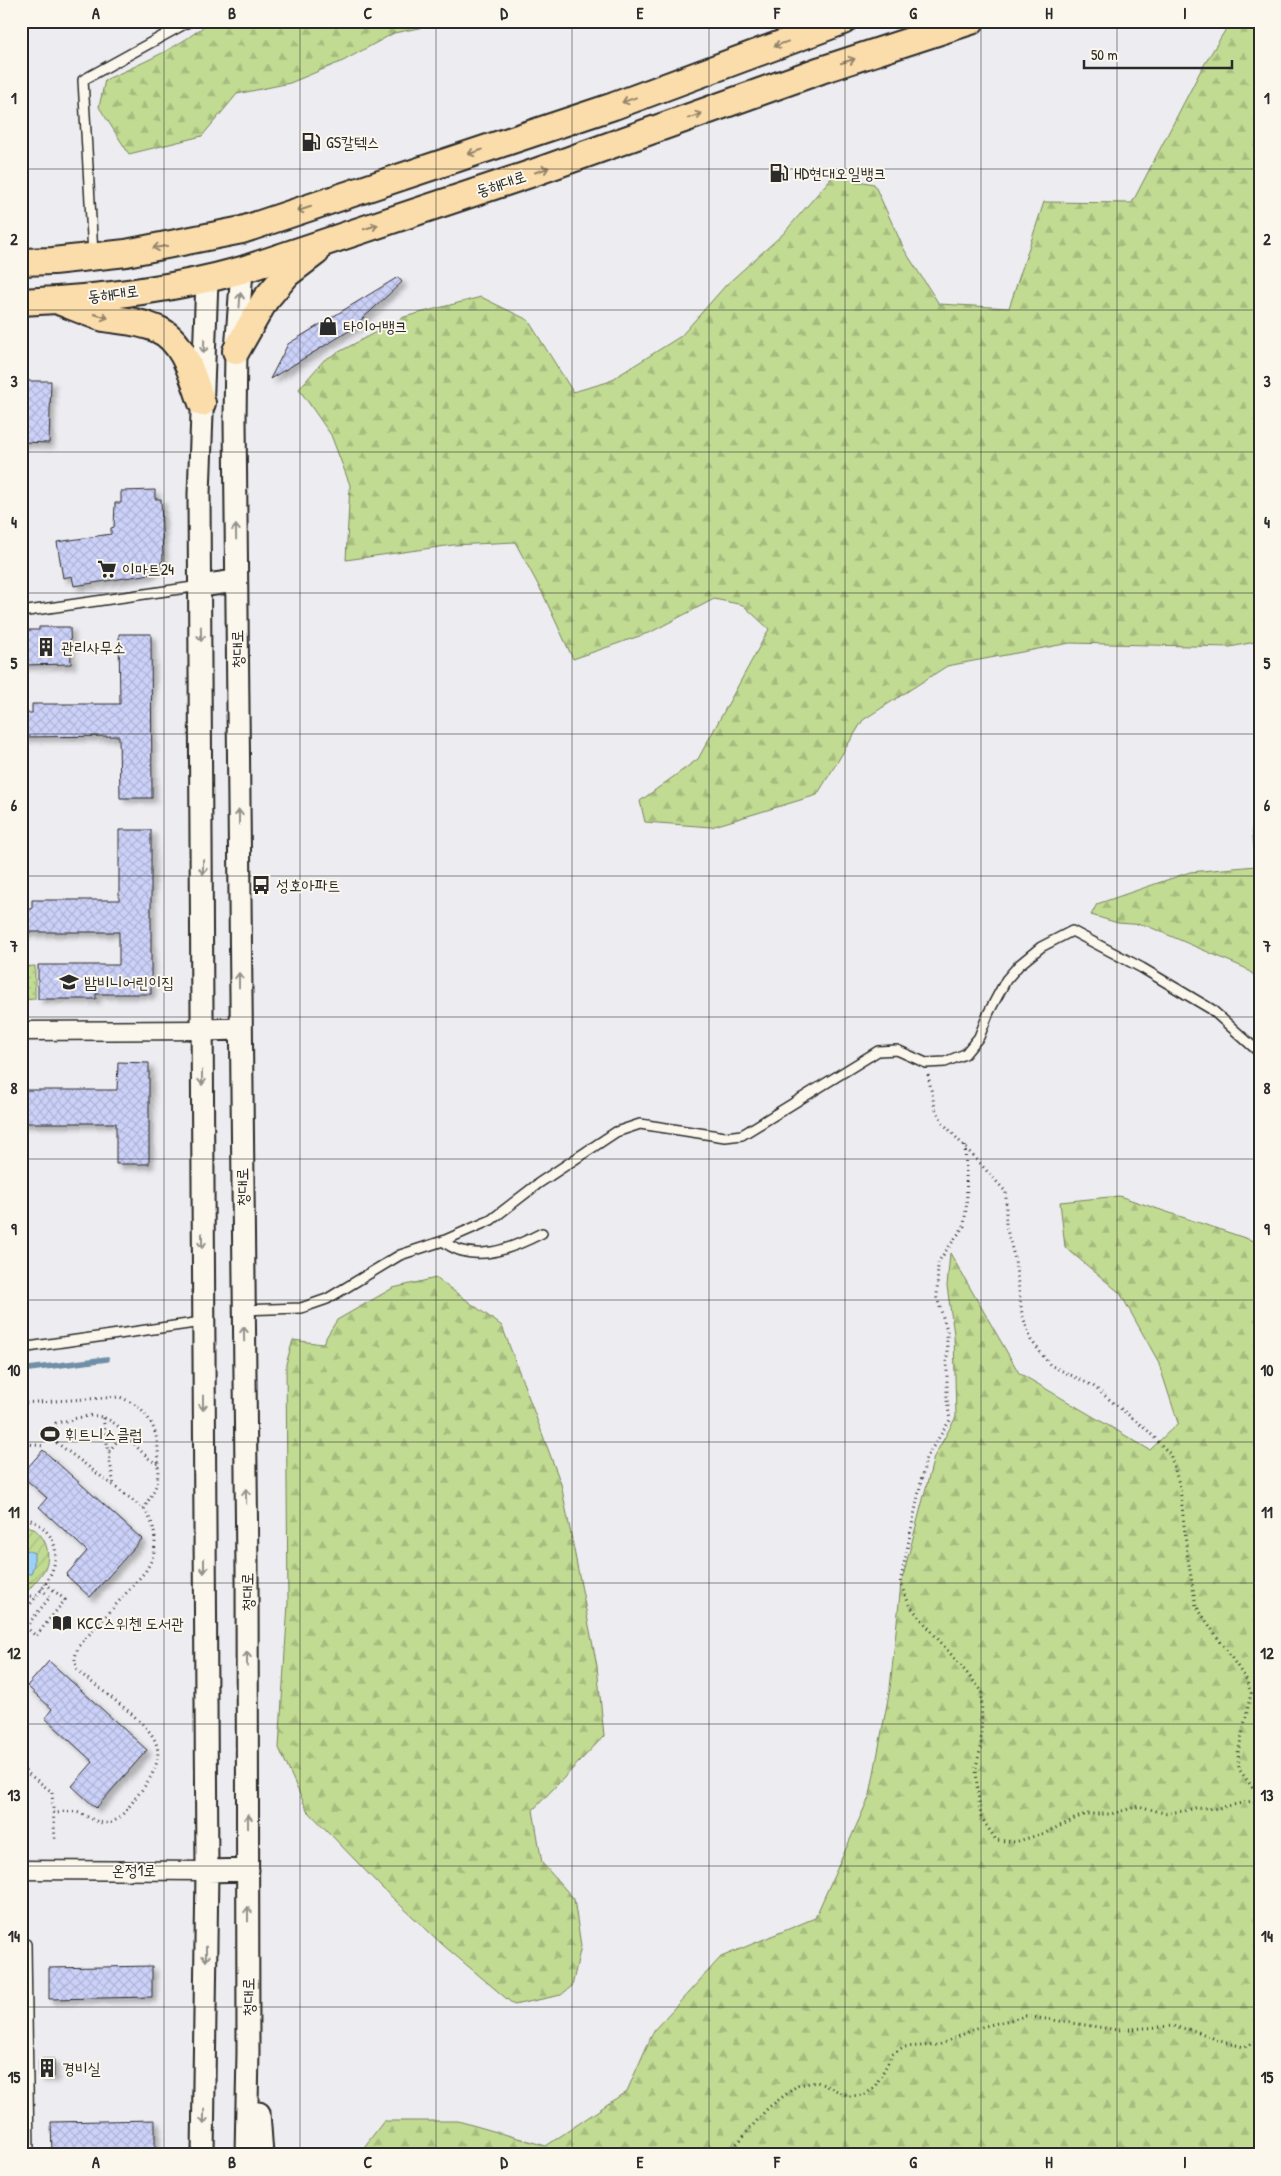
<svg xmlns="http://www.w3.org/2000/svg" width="1281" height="2176" viewBox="0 0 1281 2176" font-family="'Patrick Hand','Poor Story',sans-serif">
	<defs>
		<pattern id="grass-dots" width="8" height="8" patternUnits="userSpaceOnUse" patternTransform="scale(1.25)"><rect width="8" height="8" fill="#c1db92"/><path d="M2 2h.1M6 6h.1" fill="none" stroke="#a6bc7e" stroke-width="1.8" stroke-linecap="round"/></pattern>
		<pattern id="forest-firs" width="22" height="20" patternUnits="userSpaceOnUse" patternTransform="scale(1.25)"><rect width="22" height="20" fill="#c1db92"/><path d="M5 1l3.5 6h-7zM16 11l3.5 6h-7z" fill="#a6bc7e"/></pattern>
		<pattern id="garden-furrows" width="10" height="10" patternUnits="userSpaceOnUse" patternTransform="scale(1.25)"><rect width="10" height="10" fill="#c1db92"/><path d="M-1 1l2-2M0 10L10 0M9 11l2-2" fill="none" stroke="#a6bc7e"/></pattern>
		<pattern id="building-cross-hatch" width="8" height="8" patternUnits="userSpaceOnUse" patternTransform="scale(1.25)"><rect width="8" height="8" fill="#ccd1f9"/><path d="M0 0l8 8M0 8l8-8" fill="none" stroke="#afb4d6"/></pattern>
		<filter id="shadow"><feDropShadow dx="4.5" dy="4.5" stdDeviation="2.5" flood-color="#0004"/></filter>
	</defs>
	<rect width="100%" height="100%" fill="#edecf0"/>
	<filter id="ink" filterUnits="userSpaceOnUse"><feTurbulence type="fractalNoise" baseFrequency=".02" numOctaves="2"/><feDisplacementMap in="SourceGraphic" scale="10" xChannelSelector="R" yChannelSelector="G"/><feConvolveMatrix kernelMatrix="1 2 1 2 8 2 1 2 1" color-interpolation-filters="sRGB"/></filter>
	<g filter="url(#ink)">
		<path fill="url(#grass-dots)" stroke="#76835e" d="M35 966V999L21 1000V967Z"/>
		<path fill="url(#forest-firs)" stroke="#76835e" d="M210 21H454L394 33 343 61 290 83 237 94 202 136 129 154 99 107 105 80C140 64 181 47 210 21Z
			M1229 24H1260V641L1230 647 1070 643 947 666 863 720 817 795 711 827 645 822 640 801 698 759 769 629 743 605 714 599 651 632 573 659 543 594 515 542 453 545 346 560 350 485 331 435 299 389 324 360 404 317 481 297 528 320 573 392 608 382 681 336 726 285 783 234 833 176 874 184 905 251 939 304 1009 308 1044 202 1132 203 1201 70Z
			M1260 822V980L1245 968 1145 925 1118 923 1091 915 1097 904 1190 872 1256 866 1252 827Z
			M1119 1196 1260 1243V2155H358L384 2121H458L546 2146 627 2091 654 2030 721 1957 815 1918 870 1795 890 1688 901 1584 934 1457 956 1417 954 1334 947 1286 950 1253 1019 1373 1150 1450 1178 1423 1158 1361 1120 1293 1065 1247 1060 1202Z
			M436 1278 502 1326 561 1484 597 1666 604 1736 533 1810 542 1863 574 1899 581 1946 572 1986 561 1995 514 2005 443 1945 382 1888 307 1810 279 1748 288 1603 286 1364 293 1340 322 1344 337 1320 393 1288Z"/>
		<path fill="url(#garden-furrows)" stroke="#76835e" d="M21 1524C43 1527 55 1553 43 1572 37 1581 28 1590 21 1599Z"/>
		<path fill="#9bd1f9" stroke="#6e8fa7" d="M24 1549 34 1553V1565L31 1574H21V1553Z"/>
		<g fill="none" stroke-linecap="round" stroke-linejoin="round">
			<path stroke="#6e8fa7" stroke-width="5.5" d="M21 1370 107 1359"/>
		</g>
		<path fill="url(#building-cross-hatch)" stroke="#2b2b2b" filter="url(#shadow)" d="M398 277 402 282 360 321 362 323 270 379 288 344Z
			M21 381H51L49 443 21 442Z
			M155 490V499H161L163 560 151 574 74 586 72 576 63 578 57 542 111 534V528L114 527 115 503H121V491Z
			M39 627H70L71 664 21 665V630H39Z
			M119 634H151L152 798H120L119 736 21 737V713H32V704H120Z
			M119 830H151V994H96V999H38V965H119V932H21V909H32V900H119Z
			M118 1062 149 1063V1164H116V1123H21V1090H117Z
			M43 1450 142 1539 90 1597 66 1575 87 1551 39 1507 47 1498 21 1475Z
			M49 1661 147 1750 96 1808 72 1786 93 1762 45 1718 52 1709 27 1686Z
			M152 1966V1997L49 1999V1968Z
			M39 2059H54V2077H39Z
			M155 2120V2151L52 2153 51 2122Z"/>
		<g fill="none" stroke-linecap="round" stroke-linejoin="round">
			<g stroke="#2b2b2b" stroke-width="12">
				<path id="service" d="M93 254 83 80 190 21
					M21 612 200 586
					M443 1241C473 1265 511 1249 542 1233
					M244 1310 301 1308 327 1299 400 1255 443 1241 491 1220 539 1183 616 1132 640 1124 725 1137 742 1135 878 1051 897 1050 926 1063 945 1062 965 1054 979 1037 989 1012 1006 980 1019 965 1041 947 1072 931 1142 968 1211 1009 1260 1053
					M21 1348 202 1322
					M26 1944 29 2155"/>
			</g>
			<g stroke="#2b2b2b" stroke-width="21">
				<path id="minor" d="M21 1031 202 1030
					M21 1870 207 1871"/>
			</g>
			<g stroke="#2b2b2b" stroke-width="25">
				<path id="tertiary" d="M242 270 236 351 235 420 247 1568 248 2052 246 2155
					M200 586 236 581
					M202 1030 240 1029
					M207 1871 248 1870
					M259 2113 262 2155
					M203 2155 207 1871 199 494 207 280"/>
			</g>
			<g stroke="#2b2b2b" stroke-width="30">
				<path id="primary" d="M21 262 53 261 126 253 242 230 614 106 843 21
					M21 302C95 299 171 290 242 270L530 174 821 70 971 21
					M61 302C75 307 90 314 104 318 122 321 140 321 157 329 184 340 193 378 202 403
					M236 351 265 300 287 274 316 252"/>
			</g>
			<path stroke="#2b2b2b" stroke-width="3" stroke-dasharray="1 4" stroke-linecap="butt" d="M928 1075 935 1108 943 1123 1006 1192V1226L1015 1260 1022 1314 1031 1340 1050 1365 1093 1386 1148 1431 1170 1454 1180 1487 1187 1553 1196 1606 1246 1679 1251 1693 1238 1753 1239 1769 1260 1798
				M965 1146 967 1200 964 1226 938 1262 937 1298 947 1330V1400L950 1420 926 1458 900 1583 910 1606 982 1691 981 1747 976 1767 977 1785 981 1817 996 1840 1015 1842 1045 1833 1085 1814H1111L1139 1806 1164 1813 1185 1811 1198 1807 1213 1809 1252 1801 1260 1805
				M21 1403 120 1397C151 1410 160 1432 158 1465 158 1472 158 1481 155 1488 152 1495 147 1502 144 1509
				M103 1418 114 1486
				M21 1443 43 1446
				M109 1451 125 1432
				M21 1517C34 1520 42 1525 50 1536 68 1563 38 1595 21 1615
				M41 1589 50 1597 26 1627 36 1636 65 1600 45 1583
				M21 1594 36 1597
				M21 1768 52 1792 55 1840
				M53 1813C60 1813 69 1811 76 1812 88 1815 100 1827 112 1822 124 1817 133 1800 141 1791 172 1751 157 1734 122 1706 108 1695 94 1684 80 1673 73 1663 74 1657 79 1646L145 1572C159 1551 158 1529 144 1509L57 1443 56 1423C68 1421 87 1414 98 1416 126 1422 134 1453 158 1464
				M727 2155 768 2108 798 2085 817 2082 849 2096 864 2095 874 2088 893 2054 903 2047 939 2045 977 2028 1026 2016 1118 2030 1172 2026 1196 2031 1220 2041 1244 2047 1260 2040"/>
			<use href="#service" stroke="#fbf7ec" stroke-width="9"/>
			<use href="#minor" stroke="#fbf7ec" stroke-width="18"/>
			<use href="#tertiary" stroke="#fbf7ec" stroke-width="21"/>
			<use href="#primary" stroke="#fbddab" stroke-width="26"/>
		</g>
		<defs><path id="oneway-shaft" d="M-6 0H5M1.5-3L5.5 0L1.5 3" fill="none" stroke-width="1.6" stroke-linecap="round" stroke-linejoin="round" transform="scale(1.25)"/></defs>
		<g stroke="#93846b">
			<use href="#oneway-shaft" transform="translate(781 44) rotate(160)"/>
			<use href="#oneway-shaft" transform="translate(848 61) rotate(-18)"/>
			<use href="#oneway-shaft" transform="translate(629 100) rotate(160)"/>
			<use href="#oneway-shaft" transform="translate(695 116) rotate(-20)"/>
			<use href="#oneway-shaft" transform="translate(475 152) rotate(162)"/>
			<use href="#oneway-shaft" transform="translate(542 170) rotate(-19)"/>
			<use href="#oneway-shaft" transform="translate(304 209) rotate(162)"/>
			<use href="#oneway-shaft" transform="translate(371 227) rotate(-18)"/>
			<use href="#oneway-shaft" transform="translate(160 247) rotate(170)"/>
			<use href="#oneway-shaft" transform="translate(101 316) rotate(16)"/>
		</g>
		<g stroke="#93918c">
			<use href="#oneway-shaft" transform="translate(240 300) rotate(-86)"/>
			<use href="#oneway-shaft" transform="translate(204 346) rotate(92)"/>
			<use href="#oneway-shaft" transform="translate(236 532) rotate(-91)"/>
			<use href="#oneway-shaft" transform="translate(201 634) rotate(89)"/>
			<use href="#oneway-shaft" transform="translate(239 817) rotate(-90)"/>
			<use href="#oneway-shaft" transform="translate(203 867) rotate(90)"/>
			<use href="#oneway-shaft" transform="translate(239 980) rotate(-90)"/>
			<use href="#oneway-shaft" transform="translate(202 1078) rotate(90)"/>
			<use href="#oneway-shaft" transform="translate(202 1241) rotate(90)"/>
			<use href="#oneway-shaft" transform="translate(244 1334) rotate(-91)"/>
			<use href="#oneway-shaft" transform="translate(203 1403) rotate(90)"/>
			<use href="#oneway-shaft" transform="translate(246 1496) rotate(-91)"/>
			<use href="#oneway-shaft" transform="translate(204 1566) rotate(90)"/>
			<use href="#oneway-shaft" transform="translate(247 1659) rotate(-90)"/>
			<use href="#oneway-shaft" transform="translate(248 1821) rotate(-90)"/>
			<use href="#oneway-shaft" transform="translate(248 1914) rotate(-90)"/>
			<use href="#oneway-shaft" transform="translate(206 1954) rotate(90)"/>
			<use href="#oneway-shaft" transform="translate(204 2117) rotate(91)"/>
		</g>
	</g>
	<path fill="none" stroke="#2b2b2b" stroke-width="1" stroke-opacity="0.55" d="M164 21V2155M300 21V2155M436 21V2155M572 21V2155M709 21V2155M845 21V2155M981 21V2155M1117 21V2155M21 169H1260M21 310H1260M21 452H1260M21 593H1260M21 734H1260M21 876H1260M21 1017H1260M21 1159H1260M21 1300H1260M21 1442H1260M21 1583H1260M21 1724H1260M21 1866H1260M21 2007H1260"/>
	<defs>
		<g id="fuel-bare" transform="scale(1.5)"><path d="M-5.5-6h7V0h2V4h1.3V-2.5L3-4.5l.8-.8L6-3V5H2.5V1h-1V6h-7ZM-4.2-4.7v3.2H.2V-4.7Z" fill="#2b2b2b" stroke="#fbf7ec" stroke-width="2.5" paint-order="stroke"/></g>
		<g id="shop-bare" transform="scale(1.5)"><path d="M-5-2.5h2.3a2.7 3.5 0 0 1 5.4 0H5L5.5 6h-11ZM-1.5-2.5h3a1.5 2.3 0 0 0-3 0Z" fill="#2b2b2b" stroke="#fbf7ec" stroke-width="2.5" paint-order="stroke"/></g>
		<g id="supermarket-bare" transform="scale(1.5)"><path d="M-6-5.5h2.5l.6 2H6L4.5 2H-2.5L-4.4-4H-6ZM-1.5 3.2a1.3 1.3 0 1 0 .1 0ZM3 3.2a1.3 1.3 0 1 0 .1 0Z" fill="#2b2b2b" stroke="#fbf7ec" stroke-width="2.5" paint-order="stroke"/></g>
		<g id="building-bare" transform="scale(1.5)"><path d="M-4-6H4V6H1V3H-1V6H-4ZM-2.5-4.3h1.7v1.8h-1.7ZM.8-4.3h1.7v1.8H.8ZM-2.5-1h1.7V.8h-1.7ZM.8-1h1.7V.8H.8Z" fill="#2b2b2b" stroke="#fbf7ec" stroke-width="2.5" paint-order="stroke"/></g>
		<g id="bus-bare" transform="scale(1.5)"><path d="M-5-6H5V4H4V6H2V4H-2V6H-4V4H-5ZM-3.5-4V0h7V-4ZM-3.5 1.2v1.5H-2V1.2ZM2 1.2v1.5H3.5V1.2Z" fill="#2b2b2b" stroke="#fbf7ec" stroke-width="2.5" paint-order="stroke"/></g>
		<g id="school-bare" transform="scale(1.5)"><path d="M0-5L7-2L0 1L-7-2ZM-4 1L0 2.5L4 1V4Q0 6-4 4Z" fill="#2b2b2b" stroke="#fbf7ec" stroke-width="2.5" paint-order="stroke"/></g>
		<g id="stadium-bare" transform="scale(1.5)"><path d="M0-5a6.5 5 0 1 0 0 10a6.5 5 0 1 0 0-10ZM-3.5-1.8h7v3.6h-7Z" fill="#2b2b2b" stroke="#fbf7ec" stroke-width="2.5" paint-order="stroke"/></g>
		<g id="library-bare" transform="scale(1.5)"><path d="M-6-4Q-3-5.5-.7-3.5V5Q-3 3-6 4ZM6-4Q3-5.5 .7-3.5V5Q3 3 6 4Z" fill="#2b2b2b" stroke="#fbf7ec" stroke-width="2.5" paint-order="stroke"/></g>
	</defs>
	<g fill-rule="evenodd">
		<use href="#fuel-bare" x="311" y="142"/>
		<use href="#fuel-bare" x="779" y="173"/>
		<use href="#shop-bare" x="328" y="326"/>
		<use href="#supermarket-bare" x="107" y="569"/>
		<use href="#building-bare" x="46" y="647"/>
		<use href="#bus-bare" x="261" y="885"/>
		<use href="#school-bare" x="69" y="982"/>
		<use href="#stadium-bare" x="50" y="1434"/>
		<use href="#library-bare" x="62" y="1623"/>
		<use href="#building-bare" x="47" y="2068"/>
	</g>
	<g text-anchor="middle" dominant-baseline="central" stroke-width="4" stroke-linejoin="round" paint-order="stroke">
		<g font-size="16" fill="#2b2b2b" stroke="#fbf7ec" text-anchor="start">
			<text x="326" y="142">GS칼텍스</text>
			<text x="794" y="173">HD현대오일뱅크</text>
			<text x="343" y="326">타이어뱅크</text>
			<text x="122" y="569">이마트24</text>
			<text x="61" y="647">관리사무소</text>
			<text x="276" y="885">성호아파트</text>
			<text x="84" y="982">밤비니어린이집</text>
			<text x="65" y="1434">휘트니스클럽</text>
			<text x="77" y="1623">KCC스위첸 도서관</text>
			<text x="62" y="2068">경비실</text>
		</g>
		<g font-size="16" fill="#2b2b2b" stroke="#fbf7ec">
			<text transform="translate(501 183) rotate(-18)">동해대로</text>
			<text transform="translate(113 293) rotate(-7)">동해대로</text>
			<text transform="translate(237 649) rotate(-91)">청대로</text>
			<text transform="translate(242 1187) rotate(-91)">청대로</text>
			<text transform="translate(247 1592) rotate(-90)">청대로</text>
			<text x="134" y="1870">온정1로</text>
			<text transform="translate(248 1997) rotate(-90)">청대로</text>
		</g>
	</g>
	<rect width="1281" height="2176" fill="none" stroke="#fbf7ec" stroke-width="55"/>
	<path d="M1084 60v8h148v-8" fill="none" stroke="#2b2b2b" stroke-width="2.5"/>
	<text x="1091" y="60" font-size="15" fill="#2b2b2b" stroke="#fbf7ec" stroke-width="4" paint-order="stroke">50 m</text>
	<rect x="28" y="28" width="1226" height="2120" fill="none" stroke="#2b2b2b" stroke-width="2"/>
	<g font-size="16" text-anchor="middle" font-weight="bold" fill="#2b2b2b">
		<text x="96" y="19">A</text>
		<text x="232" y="19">B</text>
		<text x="368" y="19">C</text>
		<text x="504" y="19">D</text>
		<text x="640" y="19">E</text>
		<text x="777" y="19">F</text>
		<text x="913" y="19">G</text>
		<text x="1049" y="19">H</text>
		<text x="1185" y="19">I</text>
		<text x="14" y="104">1</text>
		<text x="1267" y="104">1</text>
		<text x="14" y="245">2</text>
		<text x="1267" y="245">2</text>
		<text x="14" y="387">3</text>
		<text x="1267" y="387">3</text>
		<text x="14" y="528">4</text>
		<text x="1267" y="528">4</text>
		<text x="14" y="669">5</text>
		<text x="1267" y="669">5</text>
		<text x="14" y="811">6</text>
		<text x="1267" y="811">6</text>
		<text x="14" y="952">7</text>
		<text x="1267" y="952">7</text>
		<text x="14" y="1094">8</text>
		<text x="1267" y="1094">8</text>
		<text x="14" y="1235">9</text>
		<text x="1267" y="1235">9</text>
		<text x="14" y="1376">10</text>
		<text x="1267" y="1376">10</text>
		<text x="14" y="1518">11</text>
		<text x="1267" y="1518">11</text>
		<text x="14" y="1659">12</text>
		<text x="1267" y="1659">12</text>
		<text x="14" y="1801">13</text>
		<text x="1267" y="1801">13</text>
		<text x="14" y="1942">14</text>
		<text x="1267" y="1942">14</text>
		<text x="14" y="2083">15</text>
		<text x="1267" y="2083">15</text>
		<text x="96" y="2168">A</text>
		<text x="232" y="2168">B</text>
		<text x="368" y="2168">C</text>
		<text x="504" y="2168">D</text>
		<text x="640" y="2168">E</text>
		<text x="777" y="2168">F</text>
		<text x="913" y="2168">G</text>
		<text x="1049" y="2168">H</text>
		<text x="1185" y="2168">I</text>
	</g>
</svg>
